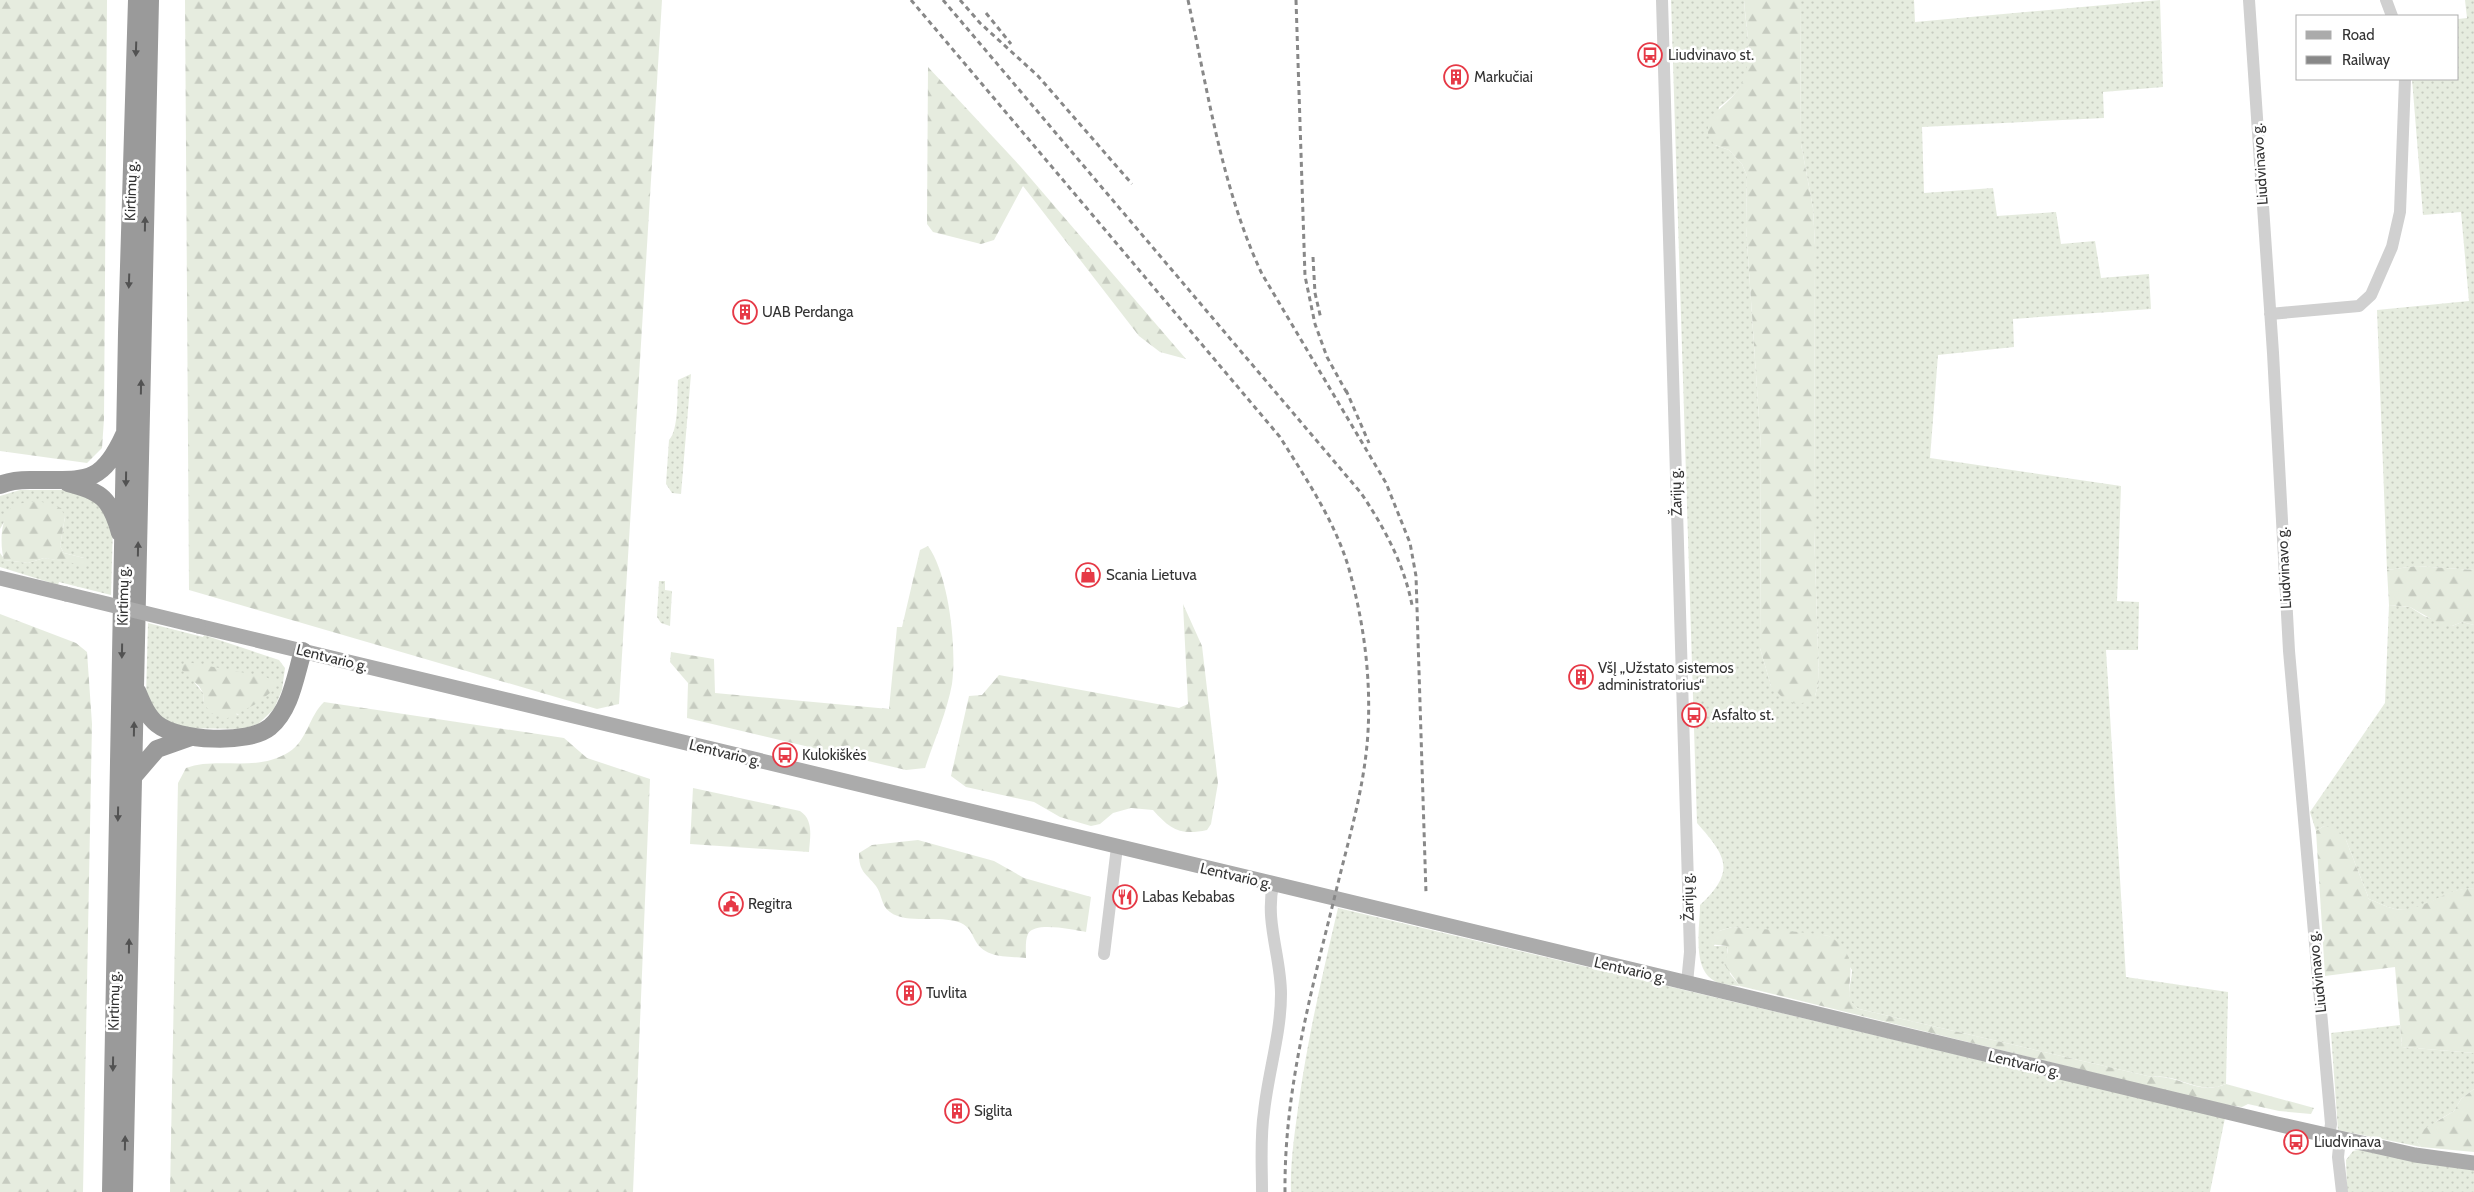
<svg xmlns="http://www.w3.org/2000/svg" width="2474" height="1192" viewBox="0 0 2474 1192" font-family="Cabin,sans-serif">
	<defs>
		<pattern id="grass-dots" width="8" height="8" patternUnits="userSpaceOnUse" patternTransform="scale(1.25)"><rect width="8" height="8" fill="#e6ecdf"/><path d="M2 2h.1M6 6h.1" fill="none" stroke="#c6cbc0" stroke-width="1.8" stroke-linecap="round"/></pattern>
		<pattern id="forest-firs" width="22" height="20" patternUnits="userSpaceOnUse" patternTransform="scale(1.25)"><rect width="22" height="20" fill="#e6ecdf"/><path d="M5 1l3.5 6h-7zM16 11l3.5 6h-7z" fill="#c6cbc0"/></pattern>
	</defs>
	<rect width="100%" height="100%" fill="#fff"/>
	<path fill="url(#grass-dots)" fill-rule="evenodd" d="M1671 0H1744C1745 20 1752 56 1747 75 1742 89 1730 99 1719 107L1715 145 1729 150 1742 164 1747 176 1746 227 1761 448 1760 648 1771 686 1815 696 1819 681 1814 529 1815 246 1813 208 1801 144 1800 0H1914L1915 22 2160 0 2163 87 2103 92 2104 118 1922 127 1924 193 1993 188 1997 216 2056 212 2061 244 2095 241 2101 278 2149 274 2151 309 2013 319 2014 347 1938 355 1930 458 2121 486 2117 601 2139 602 2138 650H2106L2126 977 2228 992 2226 1084C2196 1096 2180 1073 2152 1077L1859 1009C1842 999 1852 985 1852 970L1829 936 1732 927 1719 931 1714 946H1727L1730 974 1740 986C1732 985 1720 985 1713 980 1692 967 1700 927 1700 905 1736 871 1727 857 1697 823Z
		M2465 0H2474V570L2417 566 2387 570 2377 310 2469 301 2461 212 2423 215 2412 79H2458V19L2467 18Z
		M691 374 681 494 672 493 666 484 669 440C679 430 677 395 678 380Z
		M20 490H77L91 493 113 524 111 595 59 582 58 585 0 567V553L5 560 28 563 44 558 84 564V558L64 553 60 546 65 517C43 504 37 497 12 508L0 529V496Z
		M659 581H665V590L672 591 670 626 661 623 657 617Z
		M2389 605 2410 607 2424 616 2452 626 2462 622 2474 625V889C2447 885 2424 915 2395 909 2386 907 2377 902 2369 899L2346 840 2324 826 2316 831 2310 812 2385 703Z
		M148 623 203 637 204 635 279 660 285 668 282 690 274 709 258 724 243 729 179 728 162 722 146 697ZM194 682 239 715 204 704 203 693Z
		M1338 908 2225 1118 2210 1192H1291C1290 1162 1295 1131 1299 1101 1308 1036 1323 972 1338 908Z
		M2400 1025 2402 1047 2474 1053V1089L2461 1099 2454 1111 2437 1121 2417 1142 2421 1147 2338 1130 2331 1033Z
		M2363 1149 2474 1169V1192H2347L2346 1160 2353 1151Z"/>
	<path fill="url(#forest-firs)" d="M0 0H107L104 419 102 448 87 463 0 451Z
		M185 0H662L619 704 597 709 189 590Z
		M1744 0H1800L1801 144 1813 208 1815 246 1814 529 1819 681 1815 696 1808 702 1796 704 1784 699 1771 686 1760 648 1761 448 1746 227 1747 176 1742 164 1729 150 1715 145 1708 135V120C1716 111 1725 105 1733 96 1757 72 1746 30 1744 0Z
		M928 67 1020 166 1186 359 1160 352 1139 336 1023 186 994 240 981 244 933 232 927 224Z
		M39 501 61 508 65 517 60 546 64 553 84 558V565L44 558 28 563 4 560C0 546 0 520 11 508 18 502 30 502 39 501Z
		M928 546C949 575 957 649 952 684 947 712 934 741 925 768L906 770 687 718 688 683 670 662 671 652 714 659 715 693 889 709 897 627H902L920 550Z
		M2417 566 2474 570V625L2462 622 2452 626 2442 625 2410 607 2389 605 2387 570Z
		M1183 604 1202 646 1218 783 1211 824 1207 830C1180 836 1170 829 1153 810L1131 808 1113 813 1100 824 1091 826 1060 817 1034 802 966 787 951 776 969 696 982 695 999 675 1179 708 1188 704Z
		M0 614 76 643 87 652 92 724 83 1192H0Z
		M187 662 266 677 275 682 274 690 254 705 226 719 211 713 204 704 203 693 199 686 182 670 183 665Z
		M324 702 564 738 587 758 650 779 633 1192H170L178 783 186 768C218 756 256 773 289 752 307 741 309 716 324 702Z
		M693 788 800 811C814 820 810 837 809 852L690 844Z
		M2324 826 2337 829 2346 840 2369 899C2377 902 2386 907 2395 909 2424 914 2447 885 2474 889V1053L2402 1047 2395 967 2325 976 2316 831Z
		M918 840 994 861 1024 878 1091 897 1086 932C1073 930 1035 921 1028 934 1025 940 1026 951 1026 958 1008 956 985 959 975 940 971 932 969 927 961 923 940 914 907 925 890 912 881 906 882 894 876 886 865 872 859 872 859 853L872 845Z
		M1732 927C1746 928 1824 933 1831 937 1870 963 1834 994 1859 1009L2152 1077C2180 1074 2196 1096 2226 1084L2314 1108 2311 1114 2279 1111 2248 1104 2242 1107 2220 1104 1740 986 1724 964 1728 952 1727 946 1709 944V941L1719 931Z
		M2474 1089V1152L2421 1147 2417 1142 2421 1131 2454 1111 2461 1099Z"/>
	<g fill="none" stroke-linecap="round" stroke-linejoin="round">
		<path stroke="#d0d0d0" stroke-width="12" d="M1662 0 1690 952 1687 983
			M2249 0 2273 353 2289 651 2331 1124 2329 1136
			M2386 0 2392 16
			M2270 314 2359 306 2371 295 2392 247 2400 212 2405 79
			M1104 954 1117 847
			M2340 1138 2338 1157 2342 1192
			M1262 1192C1262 1165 1260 1138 1264 1112 1268 1073 1281 1034 1281 994 1281 957 1265 922 1273 885"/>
		<path stroke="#ababab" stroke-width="15" d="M0 578 66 594
			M198 626 2277 1124 2415 1155 2474 1163"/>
		<path stroke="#9a9a9a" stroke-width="18" d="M68 483C101 491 111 499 120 533
			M0 485C9 481 20 480 30 480 83 479 100 488 124 435
			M137 691C142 703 147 716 157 724 178 741 248 745 270 727 291 709 295 677 303 651
			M132 778 157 749 191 737
			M111 1192 127 333 137 0
			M124 1192 150 0"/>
		<path stroke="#888" stroke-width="3" stroke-dasharray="5 4" stroke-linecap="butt" d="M911 0 1280 437C1306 479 1335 521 1349 569 1364 623 1371 677 1368 732 1365 783 1351 831 1339 879 1314 982 1284 1085 1285 1192
			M943 0 1361 493C1384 527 1404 564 1412 605
			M960 0 980 23 1038 76 1132 184
			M1188 0C1208 92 1222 189 1262 274L1386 483 1410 543 1416 576 1426 893
			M1296 0 1305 276 1315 324 1327 357 1348 395
			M986 13 1011 44
			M1313 257 1315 293 1321 319
			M1346 390 1369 443"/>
		<path stroke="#ababab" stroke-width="15" d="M66 594 198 626"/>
	</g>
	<defs><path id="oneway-solid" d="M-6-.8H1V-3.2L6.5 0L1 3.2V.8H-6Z" transform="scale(1.25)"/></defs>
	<g fill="#525252">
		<use href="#oneway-solid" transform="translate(136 49) rotate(92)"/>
		<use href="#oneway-solid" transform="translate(145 224) rotate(-89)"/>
		<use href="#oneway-solid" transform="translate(129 281) rotate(92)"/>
		<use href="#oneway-solid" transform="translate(141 387) rotate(-89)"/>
		<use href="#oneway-solid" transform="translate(126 479) rotate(91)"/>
		<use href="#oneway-solid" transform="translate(138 549) rotate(-89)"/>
		<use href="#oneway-solid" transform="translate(122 651) rotate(91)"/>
		<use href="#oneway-solid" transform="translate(134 729) rotate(-89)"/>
		<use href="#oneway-solid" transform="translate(118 814) rotate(91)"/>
		<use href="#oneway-solid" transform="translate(129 946) rotate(-89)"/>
		<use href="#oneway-solid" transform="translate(113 1064) rotate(91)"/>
		<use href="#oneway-solid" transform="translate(125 1143) rotate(-89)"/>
	</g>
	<defs>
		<g id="bus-ring" transform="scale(1.25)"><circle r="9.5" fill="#fff" stroke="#e63946" stroke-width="1.5"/><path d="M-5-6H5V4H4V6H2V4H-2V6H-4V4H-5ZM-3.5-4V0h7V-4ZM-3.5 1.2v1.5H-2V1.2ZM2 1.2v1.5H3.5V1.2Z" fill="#e63946"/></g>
		<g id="building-ring" transform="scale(1.25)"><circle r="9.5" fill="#fff" stroke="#e63946" stroke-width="1.5"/><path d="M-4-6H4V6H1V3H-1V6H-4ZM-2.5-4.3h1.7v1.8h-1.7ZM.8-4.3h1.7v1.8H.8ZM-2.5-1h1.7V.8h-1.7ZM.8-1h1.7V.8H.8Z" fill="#e63946"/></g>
		<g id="shop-ring" transform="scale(1.25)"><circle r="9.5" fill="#fff" stroke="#e63946" stroke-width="1.5"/><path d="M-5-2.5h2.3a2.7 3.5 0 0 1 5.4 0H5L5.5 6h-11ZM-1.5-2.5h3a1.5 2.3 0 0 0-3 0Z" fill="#e63946"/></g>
		<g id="restaurant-ring" transform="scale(1.25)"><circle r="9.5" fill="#fff" stroke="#e63946" stroke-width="1.5"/><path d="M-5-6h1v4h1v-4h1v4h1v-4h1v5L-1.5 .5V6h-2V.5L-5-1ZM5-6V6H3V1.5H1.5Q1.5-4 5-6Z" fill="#e63946"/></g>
		<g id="civic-ring" transform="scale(1.25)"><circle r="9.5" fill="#fff" stroke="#e63946" stroke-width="1.5"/><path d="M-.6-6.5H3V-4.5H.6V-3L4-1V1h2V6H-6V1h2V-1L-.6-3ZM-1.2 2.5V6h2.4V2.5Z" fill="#e63946"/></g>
	</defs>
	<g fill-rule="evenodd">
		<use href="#bus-ring" x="1650" y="55"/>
		<use href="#building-ring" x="1456" y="77"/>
		<use href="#building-ring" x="745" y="312"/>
		<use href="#shop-ring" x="1088" y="575"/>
		<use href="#building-ring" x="1581" y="677"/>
		<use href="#bus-ring" x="1694" y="715"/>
		<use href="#bus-ring" x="785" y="755"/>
		<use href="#restaurant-ring" x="1125" y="897"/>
		<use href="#civic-ring" x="731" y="904"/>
		<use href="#building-ring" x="909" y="993"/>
		<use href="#building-ring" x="957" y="1111"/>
		<use href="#bus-ring" x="2296" y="1142"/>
	</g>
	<g text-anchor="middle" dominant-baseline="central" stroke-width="5" stroke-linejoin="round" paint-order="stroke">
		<g font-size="15" fill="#333" stroke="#fff" text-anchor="start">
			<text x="1668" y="55">Liudvinavo st.</text>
			<text x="1474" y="77">Markučiai</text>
			<text x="762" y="312">UAB Perdanga</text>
			<text x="1106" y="575">Scania Lietuva</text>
			<text x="1598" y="668">VšĮ „Užstato sistemos<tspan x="1598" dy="17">administratorius“</tspan></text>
			<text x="1712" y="715">Asfalto st.</text>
			<text x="802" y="755">Kulokiškės</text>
			<text x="1142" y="897">Labas Kebabas</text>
			<text x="748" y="904">Regitra</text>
			<text x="926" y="993">Tuvlita</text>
			<text x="974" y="1111">Siglita</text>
			<text x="2314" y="1142">Liudvinava</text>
		</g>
		<g font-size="15" fill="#333" stroke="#fff">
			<text transform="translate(2260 164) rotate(-94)">Liudvinavo g.</text>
			<text transform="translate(131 191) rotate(-88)">Kirtimų g.</text>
			<text transform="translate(1676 492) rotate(-92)">Žarijų g.</text>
			<text transform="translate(2284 568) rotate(-93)">Liudvinavo g.</text>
			<text transform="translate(123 596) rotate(-89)">Kirtimų g.</text>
			<text transform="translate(332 658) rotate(14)">Lentvario g.</text>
			<text transform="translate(725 753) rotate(14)">Lentvario g.</text>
			<text transform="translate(1236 876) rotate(13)">Lentvario g.</text>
			<text transform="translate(1688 897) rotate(-92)">Žarijų g.</text>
			<text transform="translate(1630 970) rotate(13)">Lentvario g.</text>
			<text transform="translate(2317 972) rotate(-96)">Liudvinavo g.</text>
			<text transform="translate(114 1001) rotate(-89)">Kirtimų g.</text>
			<text transform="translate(2024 1064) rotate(13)">Lentvario g.</text>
		</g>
	</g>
	<rect x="2296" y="15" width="162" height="65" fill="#ffffff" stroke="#adadad"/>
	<rect x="2306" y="31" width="25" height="8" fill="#ababab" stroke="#adadad"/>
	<text x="2342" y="40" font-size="15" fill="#333333">Road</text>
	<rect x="2306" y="56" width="25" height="8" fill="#888888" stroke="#adadad"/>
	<text x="2342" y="65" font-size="15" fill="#333333">Railway</text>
</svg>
